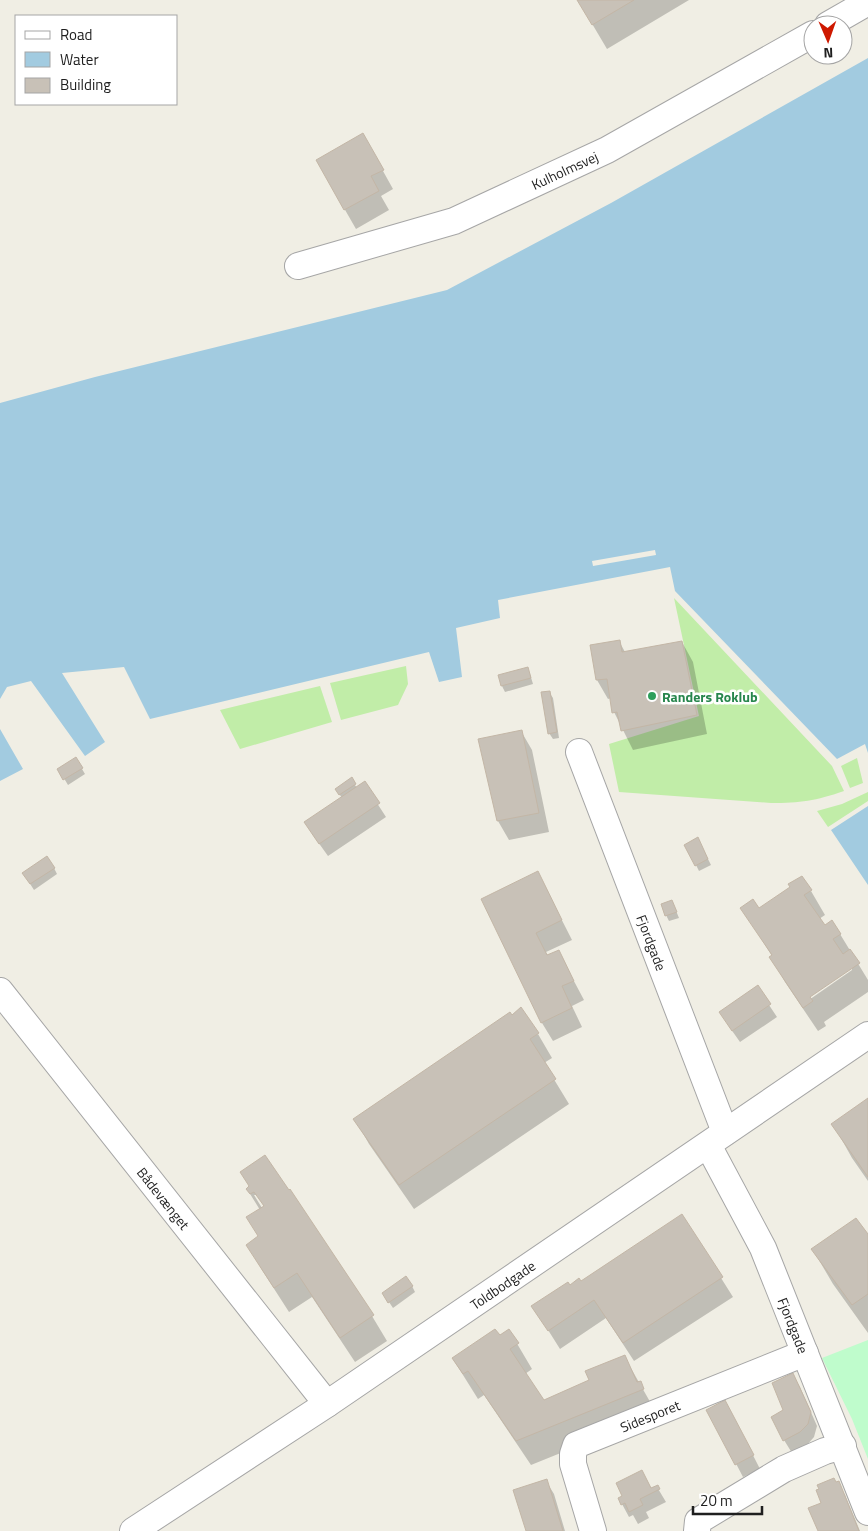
<svg xmlns="http://www.w3.org/2000/svg" width="868" height="1531" viewBox="0 0 868 1531" font-family="'Titillium Web',sans-serif">
	<rect width="100%" height="100%" fill="#f0eee4"/>
	<path fill="#c1eda8" d="M674 598 832 766 844 791C815 801 801 803 771 803L619 792 609 744 699 716Z
		M406 666 408 684 398 705 341 720 330 683Z
		M320 686 332 722 240 749 220 710Z
		M857 758 863 783 850 788 841 766Z
		M868 792V801L828 827 817 811 842 804Z"/>
	<path fill="#bffccc" d="M868 1340V1459L852 1419 822 1358Z"/>
	<path fill="#a2cbe0" d="M868 58V753L865 744 837 759 675 591 670 567 498 600 500 618 456 628 462 677 439 682 429 652 150 719 124 667 62 673 105 742 85 756 31 681 7 687 0 699V403L95 377 447 290 611 203Z
		M0 729 23 769 0 781Z
		M868 806V885L831 830Z"/>
	<path fill="#f0eee4" d="M655 550 656 555 593 566 592 561Z"/>
	<path fill="#0003" fill-rule="evenodd" d="M578 0H689L607 49Z
		M363 135 393 189 381 196 389 210 356 229 317 161Z
		M619 641 625 652 682 642 693 662 707 734 633 750 614 712 611 698 608 699 597 680Z
		M527 668 530 674 533 684 505 692 502 686Z
		M549 692 553 698 559 738 553 739 549 733Z
		M521 731 532 750 549 832 509 840 498 821 493 797Z
		M76 759 85 774 68 785 59 770Z
		M351 779 357 788 364 783 386 817 328 856 313 835 342 798 336 789Z
		M686 845H701L711 865 699 871Z
		M54 868 57 874 34 890 27 879Z
		M538 873 572 940 546 952 548 956 558 951 584 1000 572 1006 582 1027 553 1041 542 1023 482 900Z
		M811 891 825 915 819 919 824 927 840 934 868 980V992L824 1022 826 1026 818 1031 785 982 771 957 772 956 742 908 759 910ZM852 967V970L806 1002 804 1000Z
		M672 901 679 918 669 921 666 915Z
		M769 1005 777 1017 740 1042 728 1025Z
		M538 1034 552 1058 544 1063 569 1104 414 1209 369 1144 355 1119Z
		M868 1099V1181L852 1158 833 1124Z
		M247 1189 288 1192 372 1316 387 1341 355 1362 312 1297 289 1312 262 1270 248 1245 259 1237 260 1210ZM254 1195H257L265 1208H262Z
		M682 1216 733 1297 634 1361 606 1318 560 1349 533 1306 570 1287 580 1283Z
		M868 1236V1333L833 1284 813 1250Z
		M412 1286 415 1292 393 1308 387 1299Z
		M509 1330 532 1369 525 1374 544 1402 590 1380 624 1356 657 1414 531 1465 484 1395 478 1399 453 1359 499 1336Z
		M793 1375 800 1387 817 1426 814 1437 807 1445 792 1453 784 1440 785 1410Z
		M708 1410 732 1414 760 1469 743 1477Z
		M642 1471 652 1490 657 1487 666 1502 646 1512 649 1518 638 1524 633 1515 629 1517 622 1504 624 1496Z
		M546 1481 554 1494 565 1531H527Z
		M838 1483 845 1495 860 1531H819L823 1504 836 1484Z"/>
	<path fill="#c8c1b7" stroke="#c3b6a6" d="M577 0H634L592 25Z
		M363 133 384 170 371 176 379 191 344 210 316 160Z
		M620 640 622 652 682 641 697 715 621 731 617 712 612 713 607 679 596 680 590 645Z
		M528 667 531 678 501 686 498 675Z
		M550 691 557 732 548 734 541 692Z
		M522 730 539 813 497 821 478 739Z
		M76 757 83 768 63 780 57 769Z
		M352 777 356 784 339 795 335 789Z
		M365 781 380 803 319 844 304 822Z
		M698 837 708 859 695 866 684 845Z
		M47 856 55 868 30 884 22 873Z
		M538 871 562 920 536 933 547 955 559 950 574 981 562 986 572 1008 541 1023 481 899Z
		M802 876 812 890 804 895 825 925 832 920 841 934 833 939 843 954 850 949 860 963 810 997 813 1001 803 1008 769 957 772 955 740 908 753 899 759 908 790 887 788 884Z
		M672 900 677 912 665 916 661 904Z
		M758 985 771 1004 732 1031 719 1012Z
		M521 1007 539 1033 530 1039 556 1079 399 1185 353 1119 510 1012 512 1015Z
		M868 1098V1177L831 1124Z
		M265 1155 289 1190 290 1189 374 1315 340 1338 297 1273 274 1288 246 1245 258 1236 246 1217 264 1206 254 1192 250 1194 246 1189 249 1186 240 1172Z
		M682 1214 723 1277 623 1343 594 1300 548 1331 531 1306 568 1282 570 1285 579 1278 581 1281Z
		M856 1218 868 1234V1294L852 1305 811 1249Z
		M406 1276 413 1286 388 1303 382 1293Z
		M495 1329 500 1335 509 1329 519 1343 510 1349 544 1400 589 1380 585 1371 625 1355 637 1382 641 1381 644 1389 516 1441 468 1371 463 1374 452 1358Z
		M793 1373 811 1412 808 1424 800 1432 783 1441 771 1417 783 1410 772 1383Z
		M725 1400 754 1455 735 1465 706 1410Z
		M642 1470 651 1488 658 1485 660 1489 640 1499 643 1505 629 1512 625 1503 621 1505 618 1498 622 1496 616 1483Z
		M834 1478 836 1482 839 1481 859 1531H818L808 1508 821 1503 816 1490 819 1489 817 1485Z
		M547 1479 563 1531H526L513 1490Z"/>
	<g fill="none" stroke-linecap="round" stroke-linejoin="round">
		<g stroke="#a6a6a6" stroke-width="28">
			<g id="minor">
				<path d="M828 25 868 2"/>
				<path id="s1" d="M298 266 454 221 607 150 813 34"/>
				<path id="s2" d="M579 752 725 1132"/>
				<path id="s3" d="M0 991 327 1404"/>
				<path id="s4" d="M708 1145 763 1248 868 1512"/>
				<path id="s5" d="M133 1531 327 1404 868 1035"/>
				<path id="s6" d="M593 1531 573 1464V1454L576 1445 805 1353"/>
				<path d="M697 1531 698 1521 784 1469 825 1451 843 1446"/>
			</g>
		</g>
		<use href="#minor" stroke="#fff" stroke-width="26"/>
	</g>
	<circle fill="#2e9e5b" stroke="#fff" stroke-width="2" cx="652" cy="696" r="5"/>
	<g text-anchor="middle" dominant-baseline="central" stroke-width="5" stroke-linejoin="round" paint-order="stroke">
		<g font-size="14" fill="#1f1f1f" stroke="#fff">
			<text stroke="none"><textPath href="#s1" startOffset="284">Kulholmsvej</textPath></text>
			<text stroke="none"><textPath href="#s2" startOffset="204">Fjordgade</textPath></text>
			<text stroke="none"><textPath href="#s3" startOffset="264">Bådevænget</textPath></text>
			<text stroke="none"><textPath href="#s5" startOffset="444">Toldbodgade</textPath></text>
			<text stroke="none"><textPath href="#s4" startOffset="200">Fjordgade</textPath></text>
			<text stroke="none"><textPath href="#s6" startOffset="169">Sidesporet</textPath></text>
		</g>
		<g font-size="14" font-weight="bold" fill="#27864d" stroke="#fff" text-anchor="start">
			<text x="662" y="696">Randers Roklub</text>
		</g>
	</g>
	<rect x="15" y="15" width="162" height="90" fill="#ffffff" stroke="#a5a5a5"/>
	<rect x="25" y="31" width="25" height="8" fill="#ffffff" stroke="#a5a5a5"/>
	<text x="60" y="40" font-size="15" fill="#1f1f1f">Road</text>
	<rect x="25" y="52" width="25" height="15" fill="#a2cbe0" stroke="#a5a5a5"/>
	<text x="60" y="65" font-size="15" fill="#1f1f1f">Water</text>
	<rect x="25" y="78" width="25" height="15" fill="#c8c1b7" stroke="#a5a5a5"/>
	<text x="60" y="90" font-size="15" fill="#1f1f1f">Building</text>
	<g transform="translate(828 40) rotate(178)"><circle r="24" fill="#ffffff" stroke="#a5a5a5"/>
	<path d="M0-4L9 19L0 12L-9 19Z" fill="#ce1900"/>
	<text y="-8" font-size="14" font-weight="bold" text-anchor="middle" fill="#1f1f1f">N</text>
	</g>
	<path d="M693 1506v8h69v-8" fill="none" stroke="#1f1f1f" stroke-width="2.5"/>
	<text x="700" y="1506" font-size="15" fill="#1f1f1f" stroke="#ffffff" stroke-width="4" paint-order="stroke">20 m</text>
</svg>
